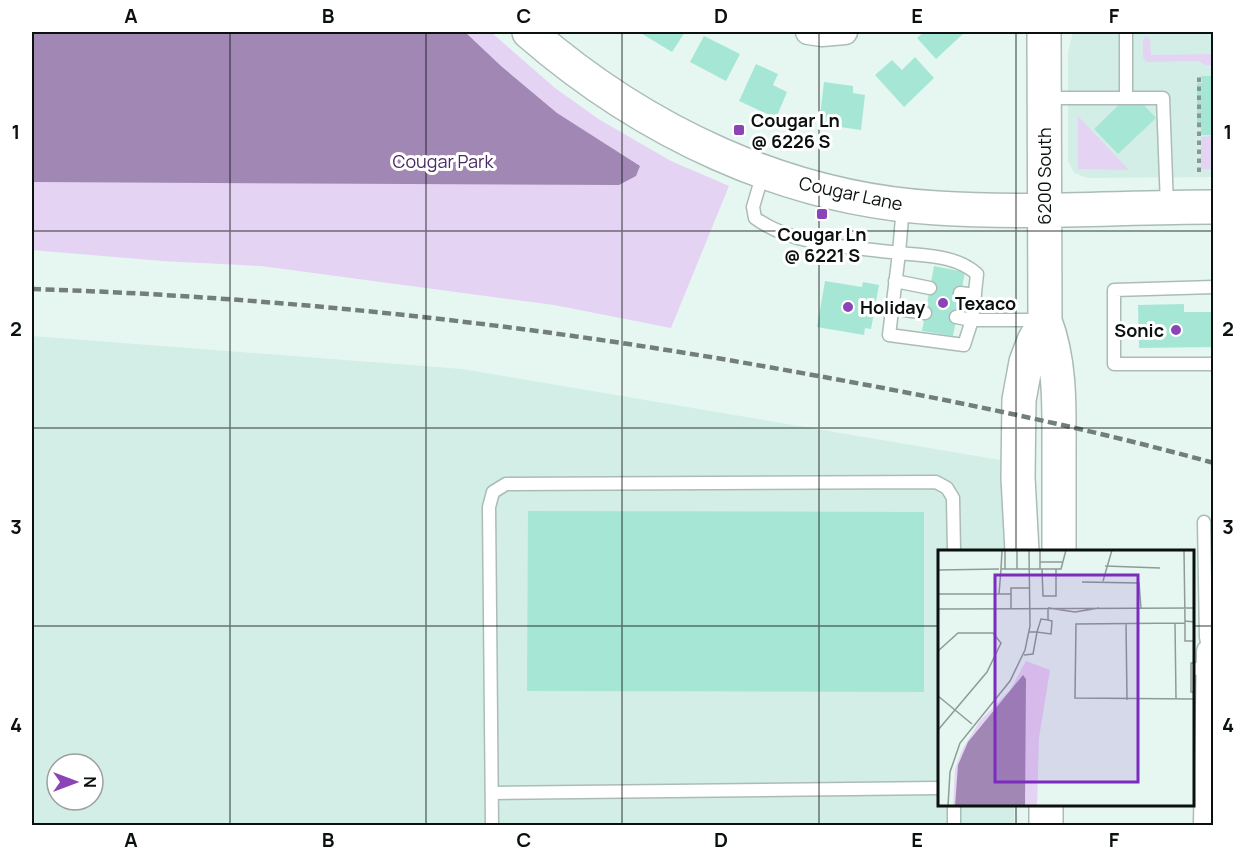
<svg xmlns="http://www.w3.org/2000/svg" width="1245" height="857" viewBox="0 0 1245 857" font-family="Manrope,sans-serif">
	<rect width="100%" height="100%" fill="#e6f7f2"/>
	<path fill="#d3eee6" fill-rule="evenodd" d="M1073 32H1213V177L1088 178 1074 173 1068 161V53Z
		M32 336 462 369 1006 461 1012 551H939V804L1014 805V825H32ZM57 764H93V800H57Z"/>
	<path fill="#e5d3f4" d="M32 32H491L555 88 600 120 671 161 729 186 671 328 554 305 261 266 162 261 32 250Z
		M1146 36 1150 39 1151 55 1213 54V65H1206L1198 61 1146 62 1143 57V40Z
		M1078 116 1129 170 1078 169Z
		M1213 136V169H1201V137Z"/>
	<path fill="#a188b4" d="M32 32H465L501 66 557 113 640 166 636 176 619 185 32 182Z"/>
	<path fill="#a6e6d4" d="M639 32H685L672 52Z
		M924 32H965L936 59 917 38Z
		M704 36 740 54 726 81 690 62Z
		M915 57 934 78 904 107 875 75 892 60 902 70Z
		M756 64 778 74 773 85 787 92 776 118 739 101Z
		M1201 76H1214V135H1201V128H1197V83H1202Z
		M824 82 853 86V93L865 95 861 130 819 124Z
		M1132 92 1156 118 1118 154 1094 129Z
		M934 266 965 272 953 336 922 331Z
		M825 281 862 287 863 282 879 285 871 329 865 328 864 335 817 327Z
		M1184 304V312H1214V347L1139 348 1138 305Z
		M528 511 924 512V692L527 691Z"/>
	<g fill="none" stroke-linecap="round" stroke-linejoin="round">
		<g stroke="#abbcb6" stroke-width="15">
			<path id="lane" d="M1126 32V98
				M1045 98H1163L1167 206
				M763 173 753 207 755 218C793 246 853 247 899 253L889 335 964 345 972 320 956 317
				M903 206 899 253C926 256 956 255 977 274L972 320H1043
				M895 281 930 288
				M1214 287 1114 290V364H1214
				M960 293 975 295
				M892 308 925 313
				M1204 522 1206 637 1209 652
				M1192 669 1209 668
				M492 793 939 788
				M954 804V826
				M492 826 489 507 493 492 506 484 936 482 947 488 953 498 954 551"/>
		</g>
		<g stroke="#abbcb6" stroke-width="27">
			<path id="street" d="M808 32 822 34 845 32
				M1206 826 1209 652 1214 650"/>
		</g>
		<g stroke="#abbcb6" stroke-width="36">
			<path id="secondary" d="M529 32C643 131 785 199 937 208 1029 214 1122 207 1214 207
				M1044 32 1045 321C1061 363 1059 409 1059 453 1059 486 1059 518 1059 551
				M1022 551 1018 478 1019 400 1026 362 1034 341 1045 321
				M1046 826V804"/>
		</g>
		<path stroke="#899692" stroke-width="4" stroke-dasharray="4.5 4.5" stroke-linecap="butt" d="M1199 172V76"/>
		<use href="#lane" stroke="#fff" stroke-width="12"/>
		<use href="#street" stroke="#fff" stroke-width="24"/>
		<use href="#secondary" stroke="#fff" stroke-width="33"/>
		<path stroke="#737e7b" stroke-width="4.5" stroke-dasharray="9 4.5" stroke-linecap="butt" d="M32 289C288 297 544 326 796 372 936 397 1076 425 1214 463"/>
	</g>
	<path fill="none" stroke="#0b110f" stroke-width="1.5" stroke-opacity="0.55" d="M230 32V826M426 32V826M622 32V826M819 32V826M1016 32V551M32 231H1214M32 428H1214M32 626H939M1192 626H1214M1016 804V826"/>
	<g fill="#8a44b7" stroke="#fff" stroke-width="2">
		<rect x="733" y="124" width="12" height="12" rx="3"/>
		<rect x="816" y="208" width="12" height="12" rx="3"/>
		<circle cx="943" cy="303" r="6"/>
		<circle cx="848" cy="307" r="6"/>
		<circle cx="1176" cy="330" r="6"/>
	</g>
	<g text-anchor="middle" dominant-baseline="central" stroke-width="6" stroke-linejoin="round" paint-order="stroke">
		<g font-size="18" font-weight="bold" fill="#0b110f" stroke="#fff" text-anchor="start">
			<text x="751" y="120">Cougar Ln<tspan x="751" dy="21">@ 6226 S</tspan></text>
			<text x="822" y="234" text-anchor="middle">Cougar Ln<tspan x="822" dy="21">@ 6221 S</tspan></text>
			<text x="955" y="303">Texaco</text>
			<text x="860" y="307">Holiday</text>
			<text x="1164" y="330" text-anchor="end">Sonic</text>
		</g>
		<g font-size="18" fill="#4c2a63" stroke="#fff">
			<text x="443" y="161">Cougar Park</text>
		</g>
		<g font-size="18" fill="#0b110f" stroke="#fff">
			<text transform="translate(1044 176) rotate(-90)">6200 South</text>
			<text transform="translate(851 193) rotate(12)">Cougar Lane</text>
		</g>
	</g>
	<g transform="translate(938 550)">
		<rect width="256" height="256" fill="#e6f7f2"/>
		<path d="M88 111 112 120 101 188 99 256H15L17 219 24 200 41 172 72 140Z" fill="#e5d3f4"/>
		<path d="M85 125 88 129 87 256H17L20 215 30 192Z" fill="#a188b4"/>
		<path fill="none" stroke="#8e9b97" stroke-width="1.5" d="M64 0 63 19H102V0M67 0V19M79 0V19M246 0 247 71 257 72M102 12H125M167 16 222 18M102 19H123L128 0M104 19 105 46H118V19M0 20 61 19M165 31 174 0M144 32 201 33 203 58M0 44H73M61 44 63 19M73 58V38H91M110 58 137 62 161 58M0 59 257 58M247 71V91H257M188 73 189 150M237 73 238 149M247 73 138 74 137 148 257 149M91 82H99L103 69 110 70V58M0 101 20 83H55L63 93 49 122 0 180M86 105 95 104 99 82 113 84 114 71 110 70M257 113H253V142H257M0 146 34 174M10 256 12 222 22 193 72 131 87 100 92 76 91 0"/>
		<path fill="#7b2cbf" fill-opacity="0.15" stroke="#7b2cbf" stroke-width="3" d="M57 25H200V232H57Z"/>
		<rect width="256" height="256" fill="none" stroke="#0b110f" stroke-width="3"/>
	</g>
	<rect width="1245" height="857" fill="none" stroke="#ffffff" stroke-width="66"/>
	<g transform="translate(75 782) rotate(90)"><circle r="28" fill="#ffffff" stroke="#9da09f" stroke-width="1.5"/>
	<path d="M0-4.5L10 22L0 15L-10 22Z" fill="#8a44b7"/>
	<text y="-9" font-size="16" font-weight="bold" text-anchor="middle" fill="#0b110f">N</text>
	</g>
	<rect x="33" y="33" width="1179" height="791" fill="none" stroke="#0b110f" stroke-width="2"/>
	<g font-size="20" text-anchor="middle" font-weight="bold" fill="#0b110f">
		<text x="131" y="23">A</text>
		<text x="328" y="23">B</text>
		<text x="524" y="23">C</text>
		<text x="721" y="23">D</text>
		<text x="917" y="23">E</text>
		<text x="1114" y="23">F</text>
		<text x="16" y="139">1</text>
		<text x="1228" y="139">1</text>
		<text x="16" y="336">2</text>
		<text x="1228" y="336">2</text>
		<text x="16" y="534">3</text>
		<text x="1228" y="534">3</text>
		<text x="16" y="732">4</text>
		<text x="1228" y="732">4</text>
		<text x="131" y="847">A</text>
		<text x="328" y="847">B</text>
		<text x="524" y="847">C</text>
		<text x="721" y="847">D</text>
		<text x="917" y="847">E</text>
		<text x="1114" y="847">F</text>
	</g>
</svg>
